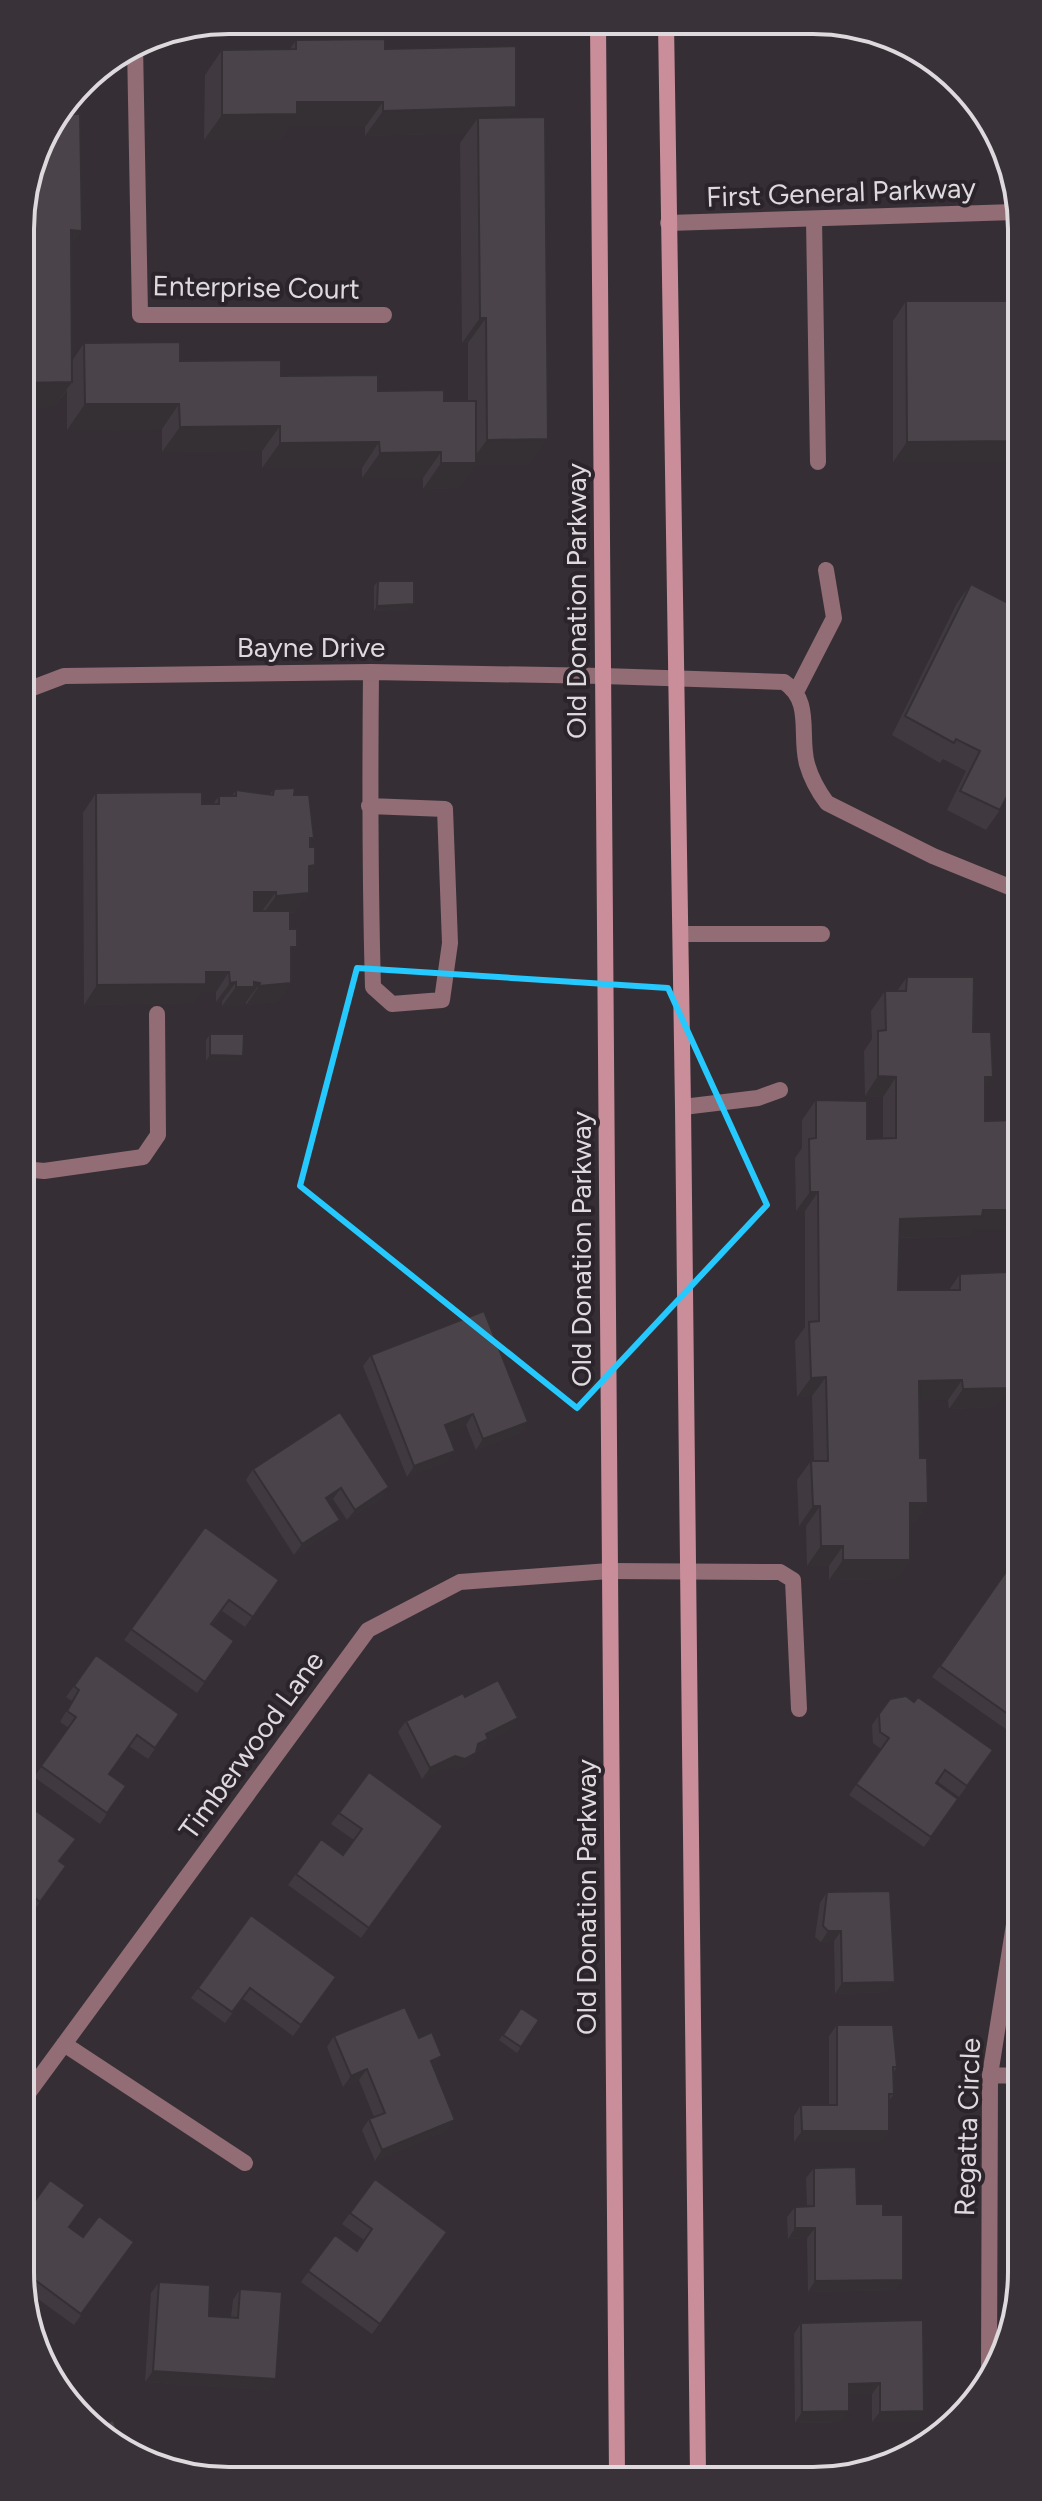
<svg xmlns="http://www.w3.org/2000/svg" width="1042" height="2501" viewBox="0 0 1042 2501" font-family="Figtree,sans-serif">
	<rect width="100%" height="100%" fill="#352f35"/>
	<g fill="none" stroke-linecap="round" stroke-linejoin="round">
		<path stroke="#926d75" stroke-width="16" d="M814 219 818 462
			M603 676 784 682C813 701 799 735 807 764 811 778 818 791 827 803L933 856 1017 890
			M797 690 834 618 826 570
			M369 806 445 809 450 943 442 1000 392 1004 373 987C370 882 370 777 371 672
			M681 934H822
			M683 1107 758 1098 780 1090
			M23 1169 44 1171 143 1157 158 1135 157 1014
			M609 1571 780 1572 793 1580 799 1709"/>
		<path stroke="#926d75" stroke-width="16" d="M135 45 140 315H384
			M668 223 1015 212
			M22 692 64 676 371 672 603 676
			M64 2044 245 2163
			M990 2075 1021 2076
			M26 2096 368 1630 460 1582 609 1571
			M989 2372 990 2075 1020 1887"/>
		<path stroke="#c98e9a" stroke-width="16" d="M598 22 617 2475
			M666 23 683 1107 698 2475"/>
	</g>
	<path fill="#403a40" d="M296 40 385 49 516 107 508 117 530 465H475L458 488 423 489V478H362V468H262V451L162 452V429L67 430V390L54 407 21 408 20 215 71 246 72 361 84 343 180 361 444 401H468V343H462L460 143 467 133 365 136V127H288L280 140H204L205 75 222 50 290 49Z
		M906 301H1015L1016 461 893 462V321Z
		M378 581 410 609 374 611V586Z
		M971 584 1016 607 1017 799 1008 794 1000 810 986 830 947 810 966 771 943 759 940 763 892 735 957 603Z
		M274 789 294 795 315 865 309 875V893L295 912 290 913 291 983 278 1002 246 1005V1002H244L241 1006H222V1001L216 1002V992H201L193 1003 84 1005 83 813 96 793 213 804 219 796H232L236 790 270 794Z
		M907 977 973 1032 985 1088V1121L1018 1120V1229H974L969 1236 900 1238 898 1290H949L960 1274 1018 1279 1019 1389H1009L995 1407 949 1409 948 1400H919L920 1458 928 1503 915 1522H910V1560L896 1579 829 1580V1566H807L806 1526H799L797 1480 811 1461H814L812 1396 797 1397 795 1341 805 1327V1211H796L795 1158 802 1148V1120L816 1100 867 1139H883V1097L865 1096 864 1051 872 1039 871 1011 885 991H897Z
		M210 1034 239 1061H206V1040Z
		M371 1355 528 1422 520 1433 476 1450 466 1425 448 1432V1461L407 1477 363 1366Z
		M253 1469 382 1498 347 1520 333 1499 328 1502 332 1530 294 1555 246 1480Z
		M205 1527 279 1580 245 1627 222 1611 212 1625 234 1641 197 1693 124 1640Z
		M1010 1566 1014 1665 1020 1712 1007 1730 932 1677Z
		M96 1655 179 1714 148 1759 129 1746 109 1774 126 1786 100 1824 34 1777 69 1728 60 1722 72 1701 66 1697Z
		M465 1697 510 1729 487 1741 481 1750 477 1752 469 1764 458 1769 447 1767 422 1779 398 1732 406 1721Z
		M890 1699 914 1702 993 1750 959 1797 937 1781 936 1783 958 1799 924 1847 849 1795 881 1749 873 1743 872 1725Z
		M369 1772 443 1826 361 1938 288 1885 321 1839 343 1855 354 1840 331 1824Z
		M60 1861 66 1866 33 1912 27 1908Z
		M827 1892 895 1982 887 1992 835 1994 834 1941 821 1942 815 1937 820 1903Z
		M251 1915 336 1977 293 2036 243 1999 225 2023 191 1998Z
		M521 2008 539 2020 517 2053 499 2040Z
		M837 2025 897 2067 893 2073 894 2094 889 2101V2131L881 2142H794V2116L801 2105H829V2036Z
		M334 2036 419 2038 435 2067 434 2068 448 2130 375 2161 362 2130 369 2119 374 2117 359 2080 343 2087 327 2047Z
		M814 2168 857 2204 883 2215 896 2290 808 2292 807 2238 788 2239 787 2217 795 2207 807 2206 806 2178Z
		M375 2179 447 2232 372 2334 301 2282 335 2235 357 2251 364 2240 342 2224Z
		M27 2212 69 2227 83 2237 134 2242 74 2325 27 2291Z
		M159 2282 209 2316 231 2317 233 2300 240 2289 276 2379 269 2390 145 2382 151 2293Z
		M801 2323 924 2411 917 2422H872V2394H849L841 2422 795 2423 794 2334Z"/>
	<path fill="#343034" d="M297 102H383L365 127H288L280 140H204L222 115Z
		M516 107 498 132 478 118 467 133 365 136 383 111Z
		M71 230 82 231 64 256Z
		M480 318H486L468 343H462Z
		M72 382 54 407 21 408V383Z
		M85 404H179L162 429 67 430Z
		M280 426 262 451 162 452 180 427Z
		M548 439 530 465H475L458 488 423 489 441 463H470L487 440Z
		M1016 441V461L893 462 907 442Z
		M379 442 362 468H262L280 443Z
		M441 452 423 478H362L380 453Z
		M414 604 410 609 374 611 377 606Z
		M315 865 302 885 309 866Z
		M254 892H276L262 911 240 912Z
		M309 893 295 912 262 915 276 896Z
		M206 972H229L216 992H201L193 1003 84 1005 97 985Z
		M236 982 222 1001 216 1002 230 983Z
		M254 982 260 983 246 1002H244L241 1006H222L236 987Z
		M291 983 278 1002 246 1005 259 986Z
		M210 1055 243 1056 239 1061H206Z
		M878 1076 896 1077 883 1097 865 1096Z
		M985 1077H993L979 1096Z
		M810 1192H818L805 1211H796Z
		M983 1210H1018V1229H974L969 1236 886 1238 900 1219Z
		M1009 1369H1019V1389H1009L995 1407 949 1409 963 1389Z
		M826 1377 812 1396 797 1397 811 1378Z
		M962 1380 948 1400 906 1401 919 1381Z
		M473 1414 466 1425 438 1436 445 1425Z
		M528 1422 520 1433 476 1450 483 1439Z
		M455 1451 448 1461 407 1477 414 1466Z
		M389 1487 382 1498 347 1520 355 1510Z
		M341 1488 333 1499 318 1509 326 1498Z
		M910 1503H928L915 1522H896Z
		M813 1506H820L806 1526H799Z
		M340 1520 332 1530 294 1555 302 1544Z
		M821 1546H843L829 1566H807Z
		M843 1560H910L896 1579 829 1580Z
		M518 1718 510 1729 487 1741 481 1750 471 1754 486 1734Z
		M476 1753 469 1764 458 1769 447 1767 422 1779 430 1768 455 1756Z
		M828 1931H841L834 1941 821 1942Z
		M895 1982 887 1992 835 1994 842 1983Z
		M442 2056 435 2067 424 2072 431 2061Z
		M367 2069 359 2080 343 2087 351 2076Z
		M455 2120 448 2130 375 2161 382 2150Z
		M802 2131H889L881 2142H794Z
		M795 2228H815L807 2238 788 2239Z
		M903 2280 896 2290 808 2292 815 2281Z
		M153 2371 276 2379 269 2390 145 2382Z
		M880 2383 872 2394 841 2395 849 2384Z
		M849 2411 841 2422 795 2423 802 2412Z
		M924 2411 917 2422H872L880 2412Z"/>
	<path fill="#4a444a" stroke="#343034" stroke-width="2" d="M385 39V49L516 46V107L383 111V102H297V114L222 115V50L296 49V40Z
		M71 98 72 114H80L82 231 71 230 72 382 21 383 20 215 41 137Z
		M545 117 548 439 487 440 486 318H480L478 118Z
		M906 301H1015L1016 441 907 442Z
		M180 342V361L281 360V376L378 375V391L444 390V401H476V463H441V452L380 453 379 442 280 443V426L180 427 179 404H85L84 343Z
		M378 581H414V604L377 606Z
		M971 584 1016 607 1017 777 1000 810 960 791 980 751 956 739 954 743 905 716Z
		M295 788 294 795H309L314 838H310V847H315V865L309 866V893L276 896V892H254V911H290V929H297V947H291V983L259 986 260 983 254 982V987H236V982L230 983 229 972H206V984L97 985 96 793 202 792V804H219V796H236V790L273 795 274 789Z
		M907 977H974L973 1032H991L993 1077H985V1121L1018 1120V1210H983L982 1216 900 1219 898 1290H960V1274L1008 1272V1279H1018L1019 1369H1009V1388L963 1389 962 1380 919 1381 920 1458H927L928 1503H910V1560H843V1546H821L820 1506H813L811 1461H828L826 1377 811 1378 809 1322 819 1321 818 1192H810L809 1139 816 1138V1100L867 1101V1139L896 1138V1077L878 1076V1031L886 1030 885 991H906Z
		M210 1034H244L243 1056 210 1055Z
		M484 1311 528 1422 483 1439 473 1414 445 1425 455 1451 414 1466 371 1355Z
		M340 1412 389 1487 355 1510 341 1488 326 1498 340 1520 302 1544 253 1469Z
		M205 1527 279 1580 253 1617 229 1600 211 1624 234 1641 205 1682 131 1629Z
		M1010 1566 1019 1573 1020 1657 1014 1665 1020 1669V1712L1015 1719 940 1666Z
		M96 1655 179 1714 155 1748 137 1735 109 1774 126 1786 107 1813 41 1766 76 1717 67 1711 79 1690 74 1686Z
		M498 1680 518 1718 486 1734 488 1739 478 1744 476 1753 465 1759 455 1756 430 1768 406 1721 463 1693 465 1697Z
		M906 1696 914 1702 918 1697 993 1750 967 1786 945 1770 936 1783 958 1799 931 1837 856 1784 889 1738 880 1732 879 1714 890 1699Z
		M369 1772 443 1826 369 1928 296 1874 321 1839 343 1855 362 1829 339 1813Z
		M25 1803 76 1839 59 1861 66 1866 40 1902 34 1897 26 1908Z
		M890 1891 895 1982 842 1983 841 1931H828L823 1926 827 1892Z
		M251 1915 336 1977 301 2025 250 1988 232 2012 198 1988Z
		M405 2007 419 2038 432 2032 442 2056 431 2061 455 2120 382 2150 369 2119 385 2113 367 2069 351 2076 334 2036Z
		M521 2008 539 2020 521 2047 503 2035Z
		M837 2025H893L897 2067H893L894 2094H889V2131H802L801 2105H837Z
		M856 2167 857 2204H883V2215H903V2280L815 2281V2228H795V2207L814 2206V2168Z
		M375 2179 447 2232 380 2324 308 2271 335 2235 357 2251 372 2229 350 2213Z
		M50 2180 85 2205 69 2227 83 2237 99 2216 134 2242 81 2314 27 2274V2212Z
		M159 2282 210 2285 209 2316 238 2318 240 2289 282 2292 276 2379 153 2371Z
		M923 2320 924 2411 880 2412V2383L849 2384V2411L802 2412 801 2323Z
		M113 2420 124 2445 92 2429Z"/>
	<path fill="none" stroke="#25c9fe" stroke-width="6" stroke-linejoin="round" d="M357 968 668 988 767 1205 577 1408 300 1186Z"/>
	<g text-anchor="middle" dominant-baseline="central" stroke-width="8" stroke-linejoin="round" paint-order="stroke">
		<g font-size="28" fill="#ddd9dd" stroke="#2b252b">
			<text transform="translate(841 192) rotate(-2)">First General Parkway</text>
			<text transform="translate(256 287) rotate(1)">Enterprise Court</text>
			<text transform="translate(576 601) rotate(-90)">Old Donation Parkway</text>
			<text x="311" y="647">Bayne Drive</text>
			<text transform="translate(581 1249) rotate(-90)">Old Donation Parkway</text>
			<text transform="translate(251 1745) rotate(-54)">Timberwood Lane</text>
			<text transform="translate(586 1897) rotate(-90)">Old Donation Parkway</text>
			<text transform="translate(967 2127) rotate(-88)">Regatta Circle</text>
		</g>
	</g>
	<path d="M0 0H1042V2501H0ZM229 34H813A195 195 0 0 1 1008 229V2272A195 195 0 0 1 813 2467H229A195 195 0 0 1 34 2272V229A195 195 0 0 1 229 34Z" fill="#393339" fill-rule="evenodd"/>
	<path fill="none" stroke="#ddd9dd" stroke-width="4" d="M229 34H813A195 195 0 0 1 1008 229V2272A195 195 0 0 1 813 2467H229A195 195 0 0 1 34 2272V229A195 195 0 0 1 229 34Z"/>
</svg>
